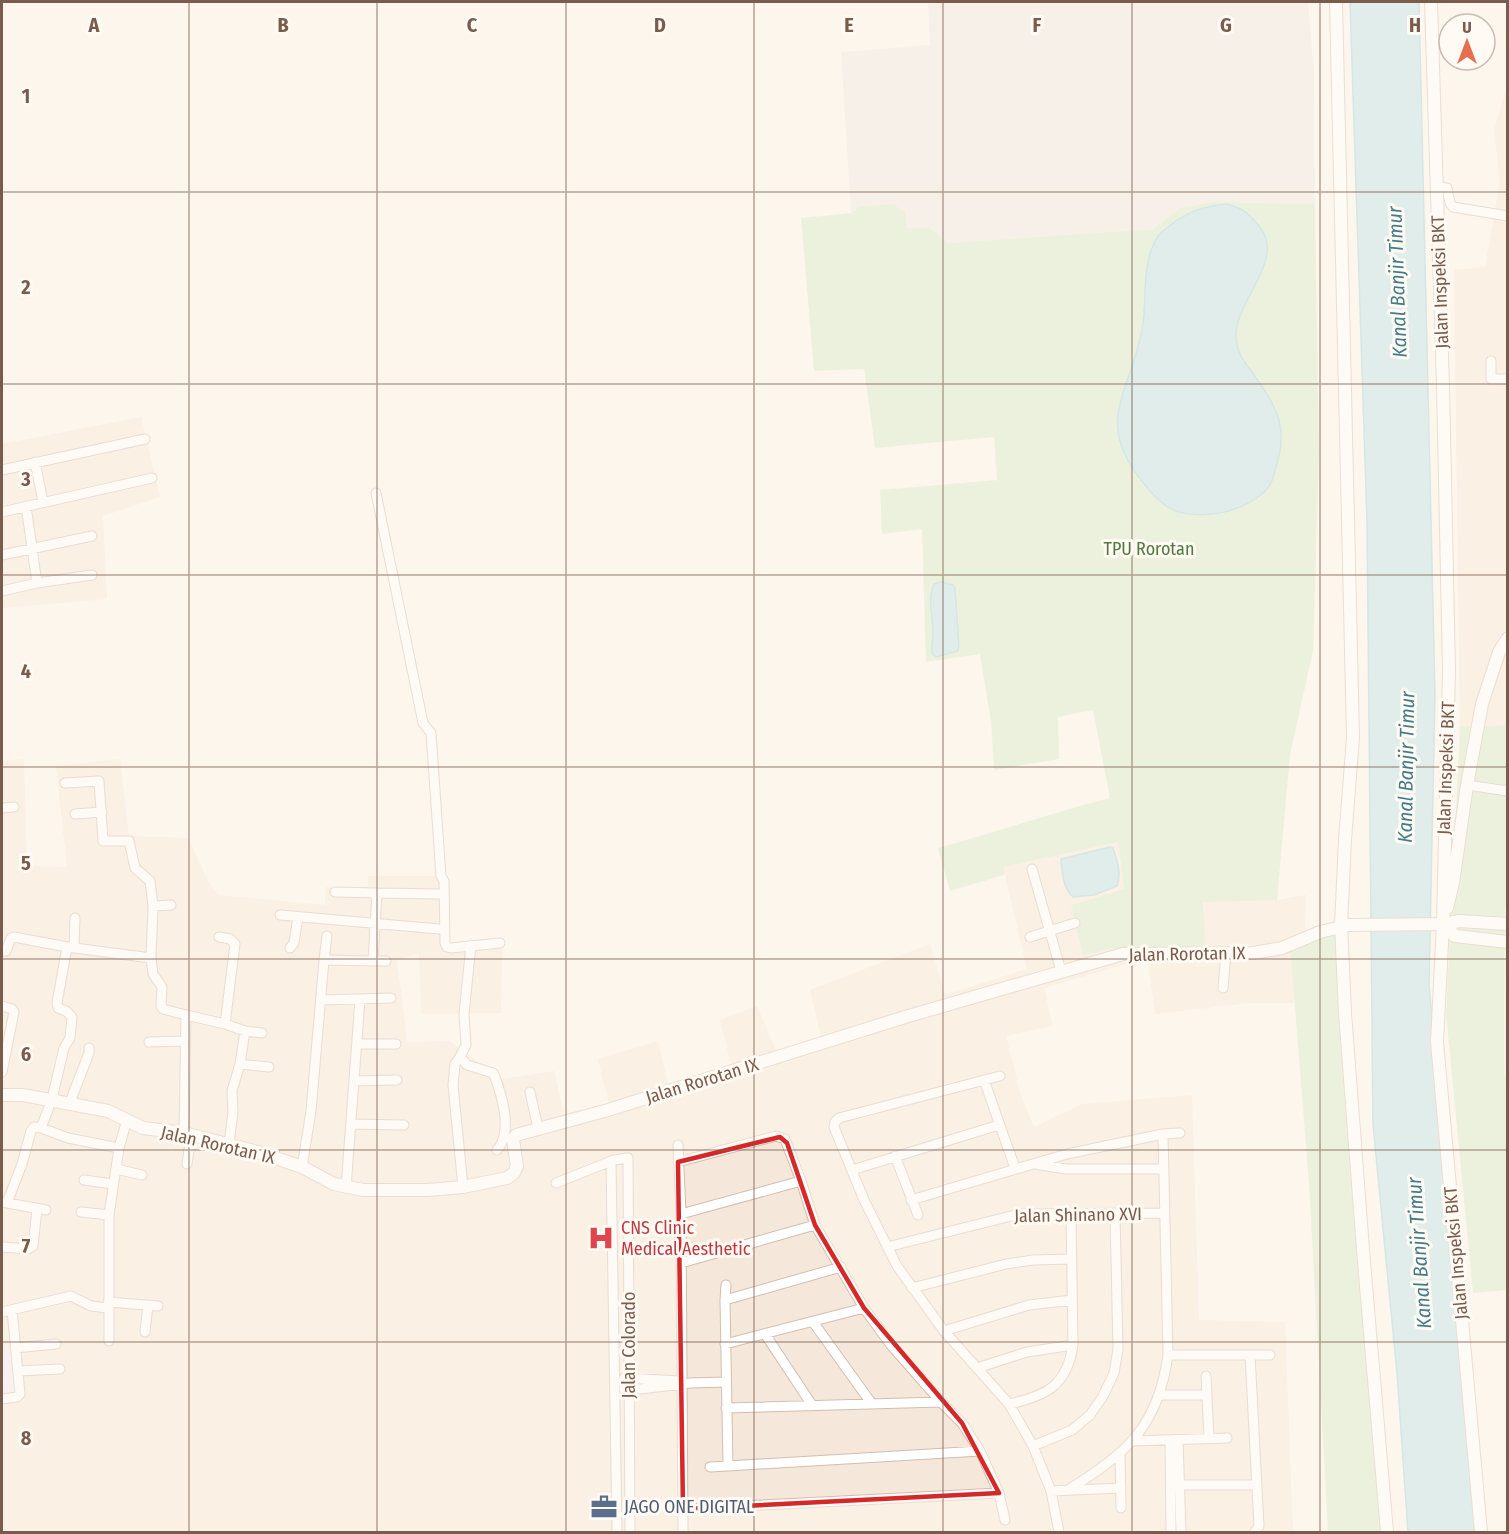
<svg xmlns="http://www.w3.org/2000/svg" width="1509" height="1534" viewBox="0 0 1509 1534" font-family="'Fira Sans Condensed',sans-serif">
	<rect width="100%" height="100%" fill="#fdf6ec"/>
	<path fill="#f5e8da" d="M1507 86V725L1460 727 1454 270 1485 267 1500 182 1494 130Z
		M141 417 160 497 103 516 107 599 2 608V444Z
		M24 759 27 866 67 867 56 766 120 759 129 836 188 838 208 881 218 895 325 905 326 887 368 889V876H439L441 944H502L501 1013 421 1014 419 953 397 960 407 1042 449 1041 481 1064 497 1080 554 1071 564 1114 609 1104 598 1059 658 1041 668 1084 731 1064 720 1020 757 1006 776 1051 821 1036 810 990 930 944 945 995 1027 969 1003 867 1118 842 1124 889 1083 955 1117 948 1206 947 1203 901 1277 900 1306 895 1302 1003H1249L1155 1014 1148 962 1128 963 1044 988 1053 1026 1006 1036 1021 1096 1034 1127 1082 1104 1192 1095 1199 1320 1285 1322 1293 1532H2V761Z"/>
	<path fill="#fde8e0" d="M1505 905H1508L1507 1103 1504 1070Z"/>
	<path fill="#efe9e4" d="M928 2H1308L1314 73 1315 204 1213 202 1180 208 1153 229 948 243 930 228H907L851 213 841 52 930 45Z"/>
	<path fill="#f3e8fa" d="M20 1348 25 1395 2 1397V1350Z"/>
	<path fill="#d8ecc9" d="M1213 202 1315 204 1319 453 1313 651 1290 755 1277 900 1203 902 1206 947 1117 948 1083 955 1071 905 1124 889 1118 842 1004 867V875L950 891 938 848C996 832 1052 813 1110 798L1093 710 1058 717 1059 759 994 770 991 722 980 654 926 662 922 529 882 534 880 490 997 480 994 437 875 448 864 369 814 371 801 218 851 213 859 207 892 204 905 211 907 228H930L948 243 1153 229 1180 208Z
		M1508 725V905L1505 906 1504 1070 1508 1103 1507 1290 1473 1293 1446 1014 1460 727Z
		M1341 925 1387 1532H1328L1309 1184 1290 945Z"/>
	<path fill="#bfe3e8" stroke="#a5d3da" stroke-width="1.5" d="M1350 2H1419L1435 694 1429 985 1479 1532H1408L1397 1373 1373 1125 1367 522Z
		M1227 204C1246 210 1247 212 1259 226 1287 259 1235 301 1236 336 1236 350 1243 361 1252 372 1274 403 1289 425 1277 463 1272 480 1273 486 1258 497 1238 511 1213 517 1189 514 1169 512 1157 500 1145 485 1090 419 1133 392 1143 324 1147 296 1141 260 1159 235 1161 232 1166 229 1169 226 1187 212 1204 206 1227 204Z
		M941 582 953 585 955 589 959 646 958 651 936 657 932 653C931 646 933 640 933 633 933 617 927 599 934 584Z
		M1110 847 1113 848C1117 861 1122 873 1117 886L1094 895 1073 897C1063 888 1062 872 1061 859Z"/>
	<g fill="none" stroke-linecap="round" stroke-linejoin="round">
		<g stroke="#d1beb0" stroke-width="11">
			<path id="street" d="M1437 187 1447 188 1450 203 1453 207 1508 216
				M1491 361V379H1508
				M35 462 43 502
				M2 470 145 439
				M376 493 423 723 431 733 441 876 444 881 445 943 447 947 451 948 500 943
				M26 506 37 583 92 575
				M2 512 152 478
				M2 555 92 536
				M2 591 37 583
				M65 783 99 781 103 841H129L135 868 150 881 153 906 151 958 153 974 162 987 161 1006 163 1009 186 1015 184 1133
				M1467 785 1508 791
				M2 808 14 807
				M75 814 102 812
				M1032 869 1061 971
				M335 892 377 893
				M153 906 171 905
				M280 915 439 929
				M219 937 230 939 235 944 225 1024
				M1030 937 1075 923
				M471 945 464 1014 466 1045 460 1057 467 1065 493 1073 495 1077C502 1096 513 1133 497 1150
				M74 948 75 918
				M290 948 294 943 298 917
				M2 951H6L11 938 14 937 67 947 151 958
				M324 960 327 936
				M373 961H386
				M1223 988 1226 953
				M321 1000 391 998
				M2 1006 12 1009 14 1012 2 1072
				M186 1015 225 1024 245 1031 240 1064 232 1091 233 1112 229 1144
				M245 1031 262 1033
				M149 1042 185 1041
				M357 1044H396
				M460 1057 455 1064 453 1085 463 1187
				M240 1064 269 1067
				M1000 1076 839 1118 835 1122 834 1127 864 1200 897 1266 944 1331 1009 1404 1033 1446 1051 1491 1059 1532
				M984 1080 1015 1168
				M354 1081 397 1080
				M530 1092 538 1128
				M70 1102 89 1053V1048
				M351 1124 404 1125
				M41 1128 68 1138 119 1148
				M678 1145 681 1214 683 1532
				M895 1156 918 1215
				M611 1162 617 1532
				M678 1162 776 1136 785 1139 801 1181 815 1225 864 1308 891 1345 941 1402 962 1423 980 1451 999 1493 1005 1520
				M187 1164 191 1136
				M1035 1164 1066 1169H1163
				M302 1167 311 1111 324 960 373 961 377 893 440 894
				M116 1169 142 1175
				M852 1170 999 1125
				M84 1180 113 1184
				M556 1183 614 1160 628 1158 630 1532
				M346 1188 360 999
				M911 1200 1067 1154 1163 1134 1180 1133
				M2 1202 46 1210
				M7 1203 22 1164 31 1131 34 1127 41 1128 52 1099 64 1048 70 1038 72 1017 66 1011 58 1008 57 1003 67 947
				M81 1212 109 1215
				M681 1214 801 1181
				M2 1247 28 1249 33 1246 37 1209
				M887 1247 1019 1214 1165 1213
				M681 1263 815 1225
				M841 1267 725 1300 728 1466 980 1451
				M912 1288 1006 1264 1033 1260 1071 1259
				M725 1300 726 1285
				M108 1302 158 1306
				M2 1312 71 1296 91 1306 108 1308
				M813 1322 872 1404
				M944 1331 1029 1305 1072 1300
				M145 1332 148 1305
				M765 1334 812 1405
				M109 1341V1215L119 1148 127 1119
				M725 1344 864 1308
				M15 1348 56 1344
				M1168 1355H1270
				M1250 1355 1259 1526 1255 1532
				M977 1368 1027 1352 1073 1345
				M18 1371 60 1369
				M1206 1376 1209 1438
				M624 1378 679 1381
				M624 1389H640L690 1383 726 1382
				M1159 1395H1207
				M2 1399 17 1397 20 1394 12 1310
				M1009 1404C1046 1396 1067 1386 1073 1345L1071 1213
				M726 1408 941 1402
				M1170 1440 1171 1532
				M1178 1440 1181 1532
				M1132 1441 1227 1438
				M1033 1446 1072 1430 1090 1415 1103 1396 1114 1373 1118 1349 1115 1213
				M1120 1454 1121 1508
				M710 1467 728 1466
				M1179 1485H1257
				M1068 1490C1127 1453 1158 1427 1168 1355L1163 1134
				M1051 1491 1121 1488
				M683 1509 999 1493"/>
		</g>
		<g stroke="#d6c0b0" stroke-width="14">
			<path id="secondary" d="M1336 2 1353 737 1345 840 1341 925 1345 1013 1364 1262 1387 1532
				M1431 2 1443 386 1449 671 1443 924 1437 1042 1481 1532
				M1447 908 1453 883 1467 785 1482 704 1499 652 1508 638
				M1443 924 1455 936 1508 942
				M2 1095H23L108 1111 143 1128 184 1133 258 1152 302 1167 334 1184 363 1190H428L463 1187 507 1178 514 1173 517 1166 513 1140 516 1135 608 1110 905 1017 1123 954 1253 953 1282 948 1320 932 1349 925 1443 924 1459 921 1508 924"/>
		</g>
		<use href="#street" stroke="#fff" stroke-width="9"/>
		<use href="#secondary" stroke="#fff" stroke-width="12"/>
	</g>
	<path d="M0 0H1509V1534H0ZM780 1137 787 1143 815 1225 864 1308 962 1423 999 1493 683 1509 678 1162Z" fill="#fdf6ec" fill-opacity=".55" fill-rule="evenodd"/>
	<path fill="none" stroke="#d62828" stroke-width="4.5" stroke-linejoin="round" d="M780 1137 787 1143 815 1225 864 1308 962 1423 999 1493 683 1509 678 1162Z"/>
	<path fill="none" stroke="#7a5c4d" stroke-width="1.5" stroke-opacity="0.55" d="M189 2V1532M377 2V1532M566 2V1532M754 2V1532M943 2V1532M1132 2V1532M1320 2V1532M2 192H1508M2 384H1508M2 575H1508M2 767H1508M2 959H1508M2 1150H1508M2 1342H1508"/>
	<defs>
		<g id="hospital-bare" transform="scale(2.07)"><path d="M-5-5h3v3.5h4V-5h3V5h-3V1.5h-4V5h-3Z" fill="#e0444e" stroke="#fffaf3" stroke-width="2.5" paint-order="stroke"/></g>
		<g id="office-bare" transform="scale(2.07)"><path d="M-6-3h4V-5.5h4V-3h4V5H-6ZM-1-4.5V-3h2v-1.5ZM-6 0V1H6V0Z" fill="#5c6f8a" stroke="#fffaf3" stroke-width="2.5" paint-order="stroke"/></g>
	</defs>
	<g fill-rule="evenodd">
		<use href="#hospital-bare" x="601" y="1238"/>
		<use href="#office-bare" x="604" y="1507"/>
	</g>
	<g text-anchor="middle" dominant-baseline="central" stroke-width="6" stroke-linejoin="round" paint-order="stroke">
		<g font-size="18" fill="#7a5c4d" stroke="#fffaf3">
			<text transform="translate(1440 282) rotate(-92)">Jalan Inspeksi BKT</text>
			<text transform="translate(1446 768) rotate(-88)">Jalan Inspeksi BKT</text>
			<text transform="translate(1187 954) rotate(-1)">Jalan Rorotan IX</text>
			<text transform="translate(702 1081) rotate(-17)">Jalan Rorotan IX</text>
			<text transform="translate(218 1145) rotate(13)">Jalan Rorotan IX</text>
			<text transform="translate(1078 1215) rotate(-1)">Jalan Shinano XVI</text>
			<text transform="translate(1456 1253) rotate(-95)">Jalan Inspeksi BKT</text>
			<text transform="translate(629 1345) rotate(-90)">Jalan Colorado</text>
		</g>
		<g font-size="18" fill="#537a41" stroke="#fffaf3">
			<text x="1149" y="549">TPU Rorotan</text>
		</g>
		<g font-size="18" fill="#be3a42" stroke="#fffaf3" text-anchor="start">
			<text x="621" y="1228">CNS Clinic<tspan x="621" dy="21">Medical Aesthetic</tspan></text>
		</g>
		<g font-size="18" fill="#4e5e75" stroke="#fffaf3" text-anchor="start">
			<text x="624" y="1507">JAGO ONE DIGITAL</text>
		</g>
		<g font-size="20" font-style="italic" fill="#437c86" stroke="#fffaf3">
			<text transform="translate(1397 282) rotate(-92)">Kanal Banjir Timur</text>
			<text transform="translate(1406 767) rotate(-89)">Kanal Banjir Timur</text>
			<text transform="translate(1419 1253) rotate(-94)">Kanal Banjir Timur</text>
		</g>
	</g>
	<g font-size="20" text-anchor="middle" font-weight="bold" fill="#7a5c4d" stroke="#fffaf3" stroke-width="6" stroke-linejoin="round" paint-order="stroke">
		<text x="94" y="32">A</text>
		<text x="283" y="32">B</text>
		<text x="472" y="32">C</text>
		<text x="660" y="32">D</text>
		<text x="849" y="32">E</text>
		<text x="1037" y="32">F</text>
		<text x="1226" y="32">G</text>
		<text x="1415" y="32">H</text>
		<text x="26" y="103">1</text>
		<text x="26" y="294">2</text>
		<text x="26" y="486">3</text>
		<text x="26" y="678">4</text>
		<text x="26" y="870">5</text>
		<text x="26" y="1061">6</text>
		<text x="26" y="1253">7</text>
		<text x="26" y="1445">8</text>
	</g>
	<rect width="1509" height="1534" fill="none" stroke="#7a5c4d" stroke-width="6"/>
	<g transform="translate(1467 42)"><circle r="28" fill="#fffaf3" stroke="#cabbb1" stroke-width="1.5"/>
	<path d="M0-4.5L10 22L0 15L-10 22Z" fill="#e76f51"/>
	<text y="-9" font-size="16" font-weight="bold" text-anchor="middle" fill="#7a5c4d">U</text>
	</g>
</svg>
